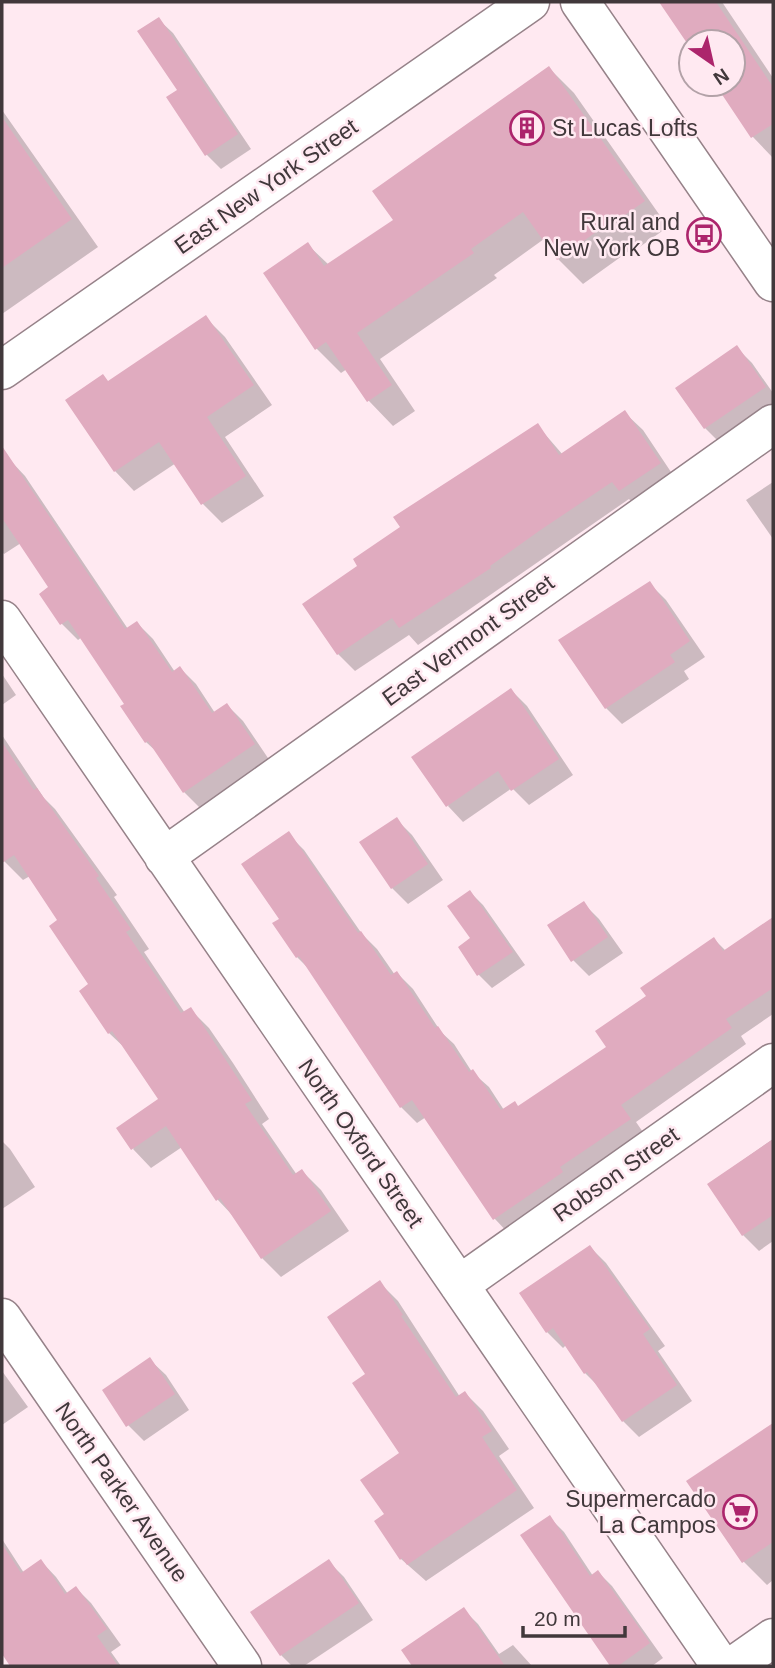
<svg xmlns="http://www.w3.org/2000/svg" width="775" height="1668" viewBox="0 0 775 1668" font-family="Arial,sans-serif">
	<rect width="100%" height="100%" fill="#ffe9f1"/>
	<path fill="#0003" d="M661 2H722L773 78V158L753 137 717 84H733V42H691V46Z
		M158 19 173 33 251 149 221 169 207 155 180 90Z
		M549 68 574 93 668 227 631 253 629 251 583 284 558 259 544 239 494 275 497 278 380 359 415 411 393 426 369 401 347 369 341 373 316 348 308 245 329 265 396 220Z
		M2 110 98 247 2 314Z
		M206 318 225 337 272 405 225 437 264 496 222 523 203 504 176 463 134 491 115 471 67 400 109 383Z
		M736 347 752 363 773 393V408L721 444 705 428Z
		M625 413 643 430 677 481 637 508 629 499 418 645 409 635 355 671 338 654 360 567 402 528 538 426 563 455Z
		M10 460 25 476 128 629 137 623 153 639 175 672 180 668 196 684 215 713 227 705 243 721 270 761 200 808 184 792 159 754 146 742 127 704 82 637 78 640 62 624 42 594 51 588 21 543 4 554 2 552V465Z
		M773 482V539L746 500Z
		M650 584 666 600 705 657 684 671 689 679 622 724 606 708 560 640Z
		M2 674 16 695 2 705Z
		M511 690 527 706 573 775 529 805 512 788 463 822 448 806Z
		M2 735 44 798 55 809 117 895 114 897 149 949 144 952 185 1013 190 1009 209 1028 233 1063 269 1119 262 1124 297 1175 302 1171 321 1190 349 1231 281 1277 262 1258 235 1218 218 1200 182 1147 151 1168 133 1149 160 1100 127 1050 109 1033 91 985 60 920 30 876 23 880 2 859Z
		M396 819 412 835 443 880 408 904 392 888Z
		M288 834 304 850 362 934 377 949 395 975 397 973 413 989 441 1032 454 1044 472 1072 489 1087 504 1110 519 1107 608 1047 648 997 714 939 726 951 773 920V1014L741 1036 746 1044 636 1122 645 1135 510 1235 495 1219 426 1117 417 1123 401 1107 310 970 297 957 281 919Z
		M470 892 483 905 525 965 492 988 479 975Z
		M583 903 599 919 623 953 589 976 573 960Z
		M773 1139V1241L759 1251 743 1235 709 1184Z
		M2 1141 10 1149 35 1187 2 1209Z
		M590 1247 606 1263 665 1346 658 1351 692 1401 639 1437 623 1421 601 1389 585 1373 566 1345 563 1348 547 1332Z
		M380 1283 398 1301 460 1397 465 1393 483 1411 509 1449 499 1456 534 1508 426 1581 401 1559 387 1515 402 1454 368 1375Z
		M150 1360 166 1375 189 1410 144 1441 128 1425Z
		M2 1371 28 1407 2 1425Z
		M764 1431 773 1441V1580L767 1585 744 1562 689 1482Z
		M550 1518 564 1532 593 1576 598 1572 612 1586 663 1658 652 1666H612L522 1535Z
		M2 1539 24 1573 41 1561 56 1577 68 1594 76 1588 91 1603 121 1645 111 1652 121 1666H13L2 1650V1645L5 1643 2 1638Z
		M328 1561 344 1577 373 1620 304 1666H292L281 1655Z
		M464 1610 478 1624 499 1654 513 1645 532 1666H415L404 1650Z"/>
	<path fill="#e0abbf" d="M659 2H716L773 87V124L751 138 715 84H733V42H691V49Z
		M159 17 238 134 205 156 166 97 177 90 137 31Z
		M549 66 645 201 605 229 603 227 557 260 523 212 471 249 474 253 357 333 392 385 367 402 326 342 315 350 263 273 308 242 324 266 393 220 372 191Z
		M2 117 72 219 2 268Z
		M206 315 254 385 207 417 246 476 201 505 159 442 114 472 65 400 103 374 108 381Z
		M737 345 766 387 704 429 675 388Z
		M625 410 661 463 619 491 612 482 539 531 490 566 491 568 399 628 392 618 337 655 302 604 357 566 353 559 400 527 393 517 538 423 559 455Z
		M2 446 125 629 137 621 172 672 180 666 212 713 227 703 255 744 183 793 148 741 145 743 120 706 124 704 68 620 60 625 39 594 48 587 2 518Z
		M650 581 690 641 670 655 675 662 605 709 558 640Z
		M511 688 559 759 511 791 498 771 446 807 411 757Z
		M2 742 34 790 37 788 99 876 96 878 131 929 126 932 181 1013 191 1007 214 1042 252 1100 245 1104 293 1175 302 1169 331 1211 261 1259 220 1198 216 1201 166 1126 131 1150 116 1128 158 1099 112 1031 108 1034 79 991 88 984 49 926 57 920 14 855 2 863Z
		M397 817 428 864 391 889 359 842Z
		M289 831 358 933 361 931 391 975 397 971 435 1028 438 1026 469 1072 473 1069 501 1110 515 1101 518 1106 606 1047 595 1031 646 996 640 988 714 937 723 951 773 917V988L726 1019 732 1028 621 1105 631 1119 560 1167 563 1172 493 1220 412 1100 400 1108 299 956 296 958 272 923 279 919 241 864Z
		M470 890 513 952 477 976 458 947 470 938 447 906Z
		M584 901 608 937 571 962 547 925Z
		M773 1139V1215L742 1236 707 1184Z
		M590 1245 650 1329 643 1334 677 1385 622 1422 587 1372 584 1374 553 1328 546 1333 519 1293Z
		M380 1280 403 1315 401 1316 456 1397 465 1391 492 1431 482 1437 517 1490 407 1565 402 1558 400 1560 374 1521 384 1514 360 1480 399 1453 352 1383 365 1374 327 1317Z
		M150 1357 175 1394 126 1427 102 1390Z
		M773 1423V1542L742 1563 686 1481Z
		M550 1515 590 1576 598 1570 650 1643 618 1666H610L520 1535Z
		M2 1544 21 1573 41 1559 65 1594 76 1586 107 1629 97 1636 118 1666H10L2 1654Z
		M329 1559 359 1603 280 1656 250 1612Z
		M464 1607 505 1666H412L401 1650Z"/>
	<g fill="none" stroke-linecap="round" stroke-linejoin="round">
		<g stroke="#968289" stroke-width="41">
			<path id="street" d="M2 620 721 1666
				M164 857 773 424
				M459 1285 773 1063
				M2 1318 242 1666"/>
		</g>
		<g stroke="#968289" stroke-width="41">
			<path id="secondary" d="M580 2 773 282
				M2 370 530 2
				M733 1666 773 1638"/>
		</g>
		<use href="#street" stroke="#fff" stroke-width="38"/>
		<use href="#secondary" stroke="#fff" stroke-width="38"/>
	</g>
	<defs>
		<g id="building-ring" transform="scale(1.75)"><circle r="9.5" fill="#ffe9f1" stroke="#ac256c" stroke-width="1.5"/><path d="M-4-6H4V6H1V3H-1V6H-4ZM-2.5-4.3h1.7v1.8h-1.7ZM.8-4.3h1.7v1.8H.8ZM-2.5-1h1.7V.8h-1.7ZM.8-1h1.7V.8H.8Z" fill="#ac256c"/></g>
		<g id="bus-ring" transform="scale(1.75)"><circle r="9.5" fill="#ffe9f1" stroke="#ac256c" stroke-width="1.5"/><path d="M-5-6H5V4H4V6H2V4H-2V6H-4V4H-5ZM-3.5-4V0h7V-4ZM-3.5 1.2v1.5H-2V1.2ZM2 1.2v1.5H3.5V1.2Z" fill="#ac256c"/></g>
		<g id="supermarket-ring" transform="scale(1.75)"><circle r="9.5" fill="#ffe9f1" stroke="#ac256c" stroke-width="1.5"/><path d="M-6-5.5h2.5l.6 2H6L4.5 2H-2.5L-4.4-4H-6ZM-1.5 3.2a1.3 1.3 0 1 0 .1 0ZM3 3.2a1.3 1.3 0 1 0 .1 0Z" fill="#ac256c"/></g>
	</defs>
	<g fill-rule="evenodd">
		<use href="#building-ring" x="527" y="128"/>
		<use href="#bus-ring" x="704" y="235"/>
		<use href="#supermarket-ring" x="740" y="1512"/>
	</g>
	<g text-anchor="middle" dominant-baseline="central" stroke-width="5" stroke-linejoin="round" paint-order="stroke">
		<g font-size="23" fill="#41383b" stroke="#ffe9f1" text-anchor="end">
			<text x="552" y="128" text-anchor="start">St Lucas Lofts</text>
			<text x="680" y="222">Rural and<tspan x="680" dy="26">New York OB</tspan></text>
			<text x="716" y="1499">Supermercado<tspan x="716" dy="26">La Campos</tspan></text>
		</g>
		<g font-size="23" fill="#41383b" stroke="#ffe9f1">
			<text transform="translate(266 186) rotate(-35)">East New York Street</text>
			<text transform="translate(468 640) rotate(-36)">East Vermont Street</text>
			<text transform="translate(361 1143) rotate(55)">North Oxford Street</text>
			<text transform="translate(616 1174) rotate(-35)">Robson Street</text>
			<text transform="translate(122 1492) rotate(55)">North Parker Avenue</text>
		</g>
	</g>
	<rect width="775" height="1668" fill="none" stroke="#41383b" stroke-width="7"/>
	<g transform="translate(712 63) rotate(146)"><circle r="33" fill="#ffe9f1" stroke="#b3a2a8" stroke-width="2"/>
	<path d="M0-5L12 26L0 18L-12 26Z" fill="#ac256c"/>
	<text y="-10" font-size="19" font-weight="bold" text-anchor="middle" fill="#41383b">N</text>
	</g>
	<path d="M523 1626v10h102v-10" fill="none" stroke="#41383b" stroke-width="3.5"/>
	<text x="534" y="1626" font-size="21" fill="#41383b" stroke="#ffe9f1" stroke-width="5" paint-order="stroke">20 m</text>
</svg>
